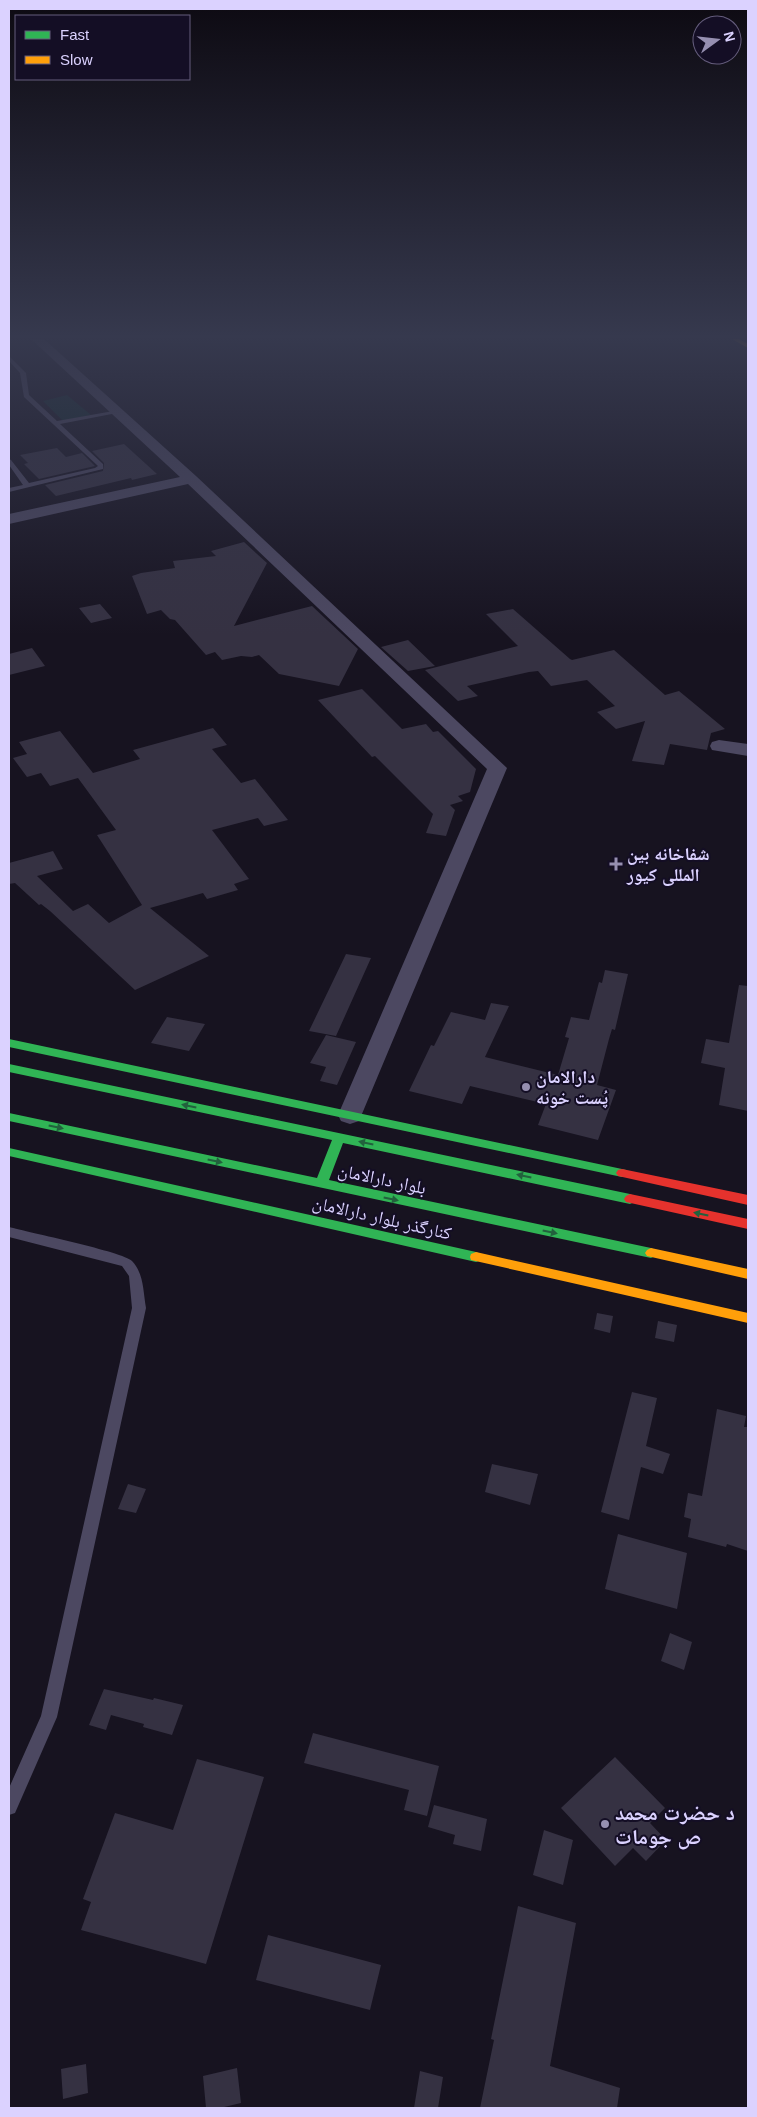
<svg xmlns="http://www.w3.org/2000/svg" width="757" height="2117" viewBox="0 0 757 2117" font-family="Arial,'Noto Naskh Arabic',sans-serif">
	<rect width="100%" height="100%" fill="#171320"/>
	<path fill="#122a2e" d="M67 395 91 415 63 421 43 401Z"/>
	<path fill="#353142" d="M124 444 157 474 132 480 131 478 56 496 45 485 103 471 104 463 92 451Z
		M57 448 66 457 82 453 95 466 39 479 24 464 28 463 20 455Z
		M244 542 267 563 234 626 312 606 358 649 339 686 279 674 259 655 252 657 241 656 222 660 215 652 206 655 175 620 170 619 161 610 147 614 132 576 141 573 175 568 173 561 216 556 211 551Z
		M100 604 112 618 91 623 79 608Z
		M513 609 570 659 572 660 614 650 665 695 679 691 725 729 711 733 707 750 670 744 664 765 632 761 645 721 616 729 597 712 615 706 587 680 551 686 538 671 529 672 467 686 478 696 458 701 425 670 518 646 486 614Z
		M408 640 435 666 408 671 381 647Z
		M32 648 45 666 9 675V654Z
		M362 689 402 729 426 724 433 732 438 731 476 769 470 792 458 796 463 801 450 805 455 810 446 836 426 833 433 814 375 756 372 757 318 700Z
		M213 728 227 745 212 749 241 783 255 779 288 820 264 826 258 818 212 830 249 879 234 884 238 890 207 899 203 893 150 908 209 956 135 990 50 911 41 904 39 905 15 883 9 884V863L53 851 63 869 37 876 73 911 88 904 109 923 142 905 97 835 116 830 78 778 50 786 41 773 27 777 13 758 27 754 19 742 60 731 93 773 140 759 133 750Z
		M346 954 371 958 336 1036 309 1031Z
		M605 970 628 974 615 1030 612 1029 609 1039 597 1085 616 1090 598 1140 538 1125 546 1104 470 1086 462 1104 409 1091 431 1045 434 1046 451 1012 485 1020 491 1003 509 1006 485 1057 558 1075 569 1038 565 1037 571 1017 589 1020 599 982 602 983Z
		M739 985 748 986V1111L719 1105 725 1068 701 1063 706 1039 729 1043Z
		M167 1017 205 1024 189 1051 151 1043Z
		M326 1035 356 1042 337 1085 320 1081 326 1067 310 1063Z
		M597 1313 613 1316 610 1333 594 1329Z
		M658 1321 677 1325 674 1342 655 1338Z
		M632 1392 657 1398 646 1446 670 1454 663 1474 641 1467 629 1520 601 1512Z
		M717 1409 746 1416 744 1427H748V1551L727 1544 726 1547 688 1537 691 1519 684 1517 688 1493 702 1496Z
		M492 1464 538 1474 530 1505 485 1492Z
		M128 1484 146 1489 136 1513 118 1509Z
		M618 1534 687 1553 677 1609 605 1589Z
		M670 1633 692 1642 684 1670 661 1661Z
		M104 1689 153 1700 154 1698 183 1705 172 1735 143 1727 144 1724 111 1715 106 1730 89 1725Z
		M313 1733 439 1766 427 1816 404 1810 409 1790 304 1763Z
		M615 1757 665 1808 650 1823 666 1840 646 1861 633 1848 615 1866 561 1808Z
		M197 1759 264 1777 206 1964 81 1930 91 1902 83 1899 115 1813 173 1830Z
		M434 1805 487 1819 481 1851 453 1844 455 1835 428 1827Z
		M544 1830 573 1840 563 1885 533 1875Z
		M518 1906 576 1923 550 2066 620 2088 617 2108H480L494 2040 491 2039Z
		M268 1935 381 1965 370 2010 256 1980Z
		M86 2064 88 2093 63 2099 61 2069Z
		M237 2068 241 2103 220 2108H206L203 2076Z
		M420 2071 443 2077 438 2108H414Z"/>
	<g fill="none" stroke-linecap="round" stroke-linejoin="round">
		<path fill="#4c4861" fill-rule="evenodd" d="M9 356 26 373 29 395 57 421 119 410 120 411 117 413 60 424 103 464V469L9 492V488L23 485 9 465V459L11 460 29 483 95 468 98 466 24 397 20 373 9 361Z
			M9 1227C27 1232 124 1252 132 1261 144 1274 143 1291 146 1308L57 1717 15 1813 9 1815V1788L41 1716 132 1308 129 1276 122 1266 9 1237Z"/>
		<path fill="#4c4861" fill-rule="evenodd" d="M31 339H44L196 476 507 768 359 1121 350 1124 341 1121 338 1115 487 769 188 484 9 524V514L180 477Z
			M719 740 748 744V756L712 750 710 746 712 742Z"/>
		<path fill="#30b455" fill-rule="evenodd" d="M9 1039 622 1169 626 1170 628 1173 626 1176 622 1177 9 1047Z
			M9 1064 630 1194 634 1196 636 1199 634 1202 630 1204 343 1143 329 1180 651 1248 655 1250 657 1253 655 1256 651 1258 9 1121V1113L317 1178 332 1140 9 1072Z
			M9 1148 476 1252 481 1254 482 1257 481 1260 476 1262 9 1156Z"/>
		<path fill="#ff9f0a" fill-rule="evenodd" d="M732 339H739L748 344V348Z
			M651 1248 748 1269V1279L647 1256 645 1253 647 1250Z
			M476 1252 748 1313V1323L471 1260 470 1257 471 1254Z"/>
		<path fill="#e5322d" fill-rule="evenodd" d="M622 1169 748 1195V1205L618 1176 616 1173 618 1170Z
			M630 1194 748 1219V1229L626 1202 624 1199 626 1196Z"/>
	</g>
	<defs><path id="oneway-solid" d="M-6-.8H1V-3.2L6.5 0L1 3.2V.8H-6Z" transform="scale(1.25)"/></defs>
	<g fill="#22613d">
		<use href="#oneway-solid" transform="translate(189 1106) rotate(-168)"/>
		<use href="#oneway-solid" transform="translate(56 1127) rotate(12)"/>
		<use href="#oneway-solid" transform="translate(366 1143) rotate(-168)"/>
		<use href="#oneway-solid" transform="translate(215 1161) rotate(12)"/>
		<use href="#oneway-solid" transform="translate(524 1176) rotate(-168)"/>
		<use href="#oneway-solid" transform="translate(391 1199) rotate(12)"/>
		<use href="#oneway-solid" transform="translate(701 1214) rotate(-168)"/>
		<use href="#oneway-solid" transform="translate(550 1232) rotate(12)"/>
	</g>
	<linearGradient id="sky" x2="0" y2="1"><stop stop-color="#0d0a12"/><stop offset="0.53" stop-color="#36394e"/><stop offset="1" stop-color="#36394e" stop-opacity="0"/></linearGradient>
	<rect width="757" height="635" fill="url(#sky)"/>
	<g fill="#968fb1" stroke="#140e25" stroke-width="2">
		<path d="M613.5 856.5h5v5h5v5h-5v5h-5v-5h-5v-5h5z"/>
		<circle cx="526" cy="1087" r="5"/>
		<circle cx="605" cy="1824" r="5"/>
	</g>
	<g text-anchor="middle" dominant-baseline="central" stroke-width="4" stroke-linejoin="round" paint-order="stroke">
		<g font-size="18" font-weight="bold" fill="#dbd2ff" stroke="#140e25" text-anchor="start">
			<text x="627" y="854">شفاخانه بین<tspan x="627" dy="21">المللی کیور</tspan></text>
			<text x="536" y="1077">دارالامان<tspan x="536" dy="21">پُست خونه</tspan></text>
		</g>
		<g font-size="18" fill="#dbd2ff" stroke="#140e25">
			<text transform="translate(382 1179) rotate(12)">بلوار دارالامان</text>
			<text transform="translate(382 1218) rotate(13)">کنارگذر بلوار دارالامان</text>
		</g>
		<g font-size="21" font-weight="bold" fill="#dbd2ff" stroke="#140e25" text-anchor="start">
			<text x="615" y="1812">د حضرت محمد<tspan x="615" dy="24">ص جومات</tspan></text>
		</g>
	</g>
	<rect width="757" height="2117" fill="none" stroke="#dbd2ff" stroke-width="20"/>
	<rect x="15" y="15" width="175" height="65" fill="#140e25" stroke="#645c7c"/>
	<rect x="25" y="31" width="25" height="8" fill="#30b455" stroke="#645c7c"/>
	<text x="60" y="40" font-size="15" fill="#dbd2ff">Fast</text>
	<rect x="25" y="56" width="25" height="8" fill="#ff9f0a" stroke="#645c7c"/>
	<text x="60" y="65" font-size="15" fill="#dbd2ff">Slow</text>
	<g transform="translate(717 40) rotate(75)"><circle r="24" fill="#140e25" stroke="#645c7c"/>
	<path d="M0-4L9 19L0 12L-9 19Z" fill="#968fb1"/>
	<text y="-8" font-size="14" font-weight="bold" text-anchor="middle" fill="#dbd2ff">N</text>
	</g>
</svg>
